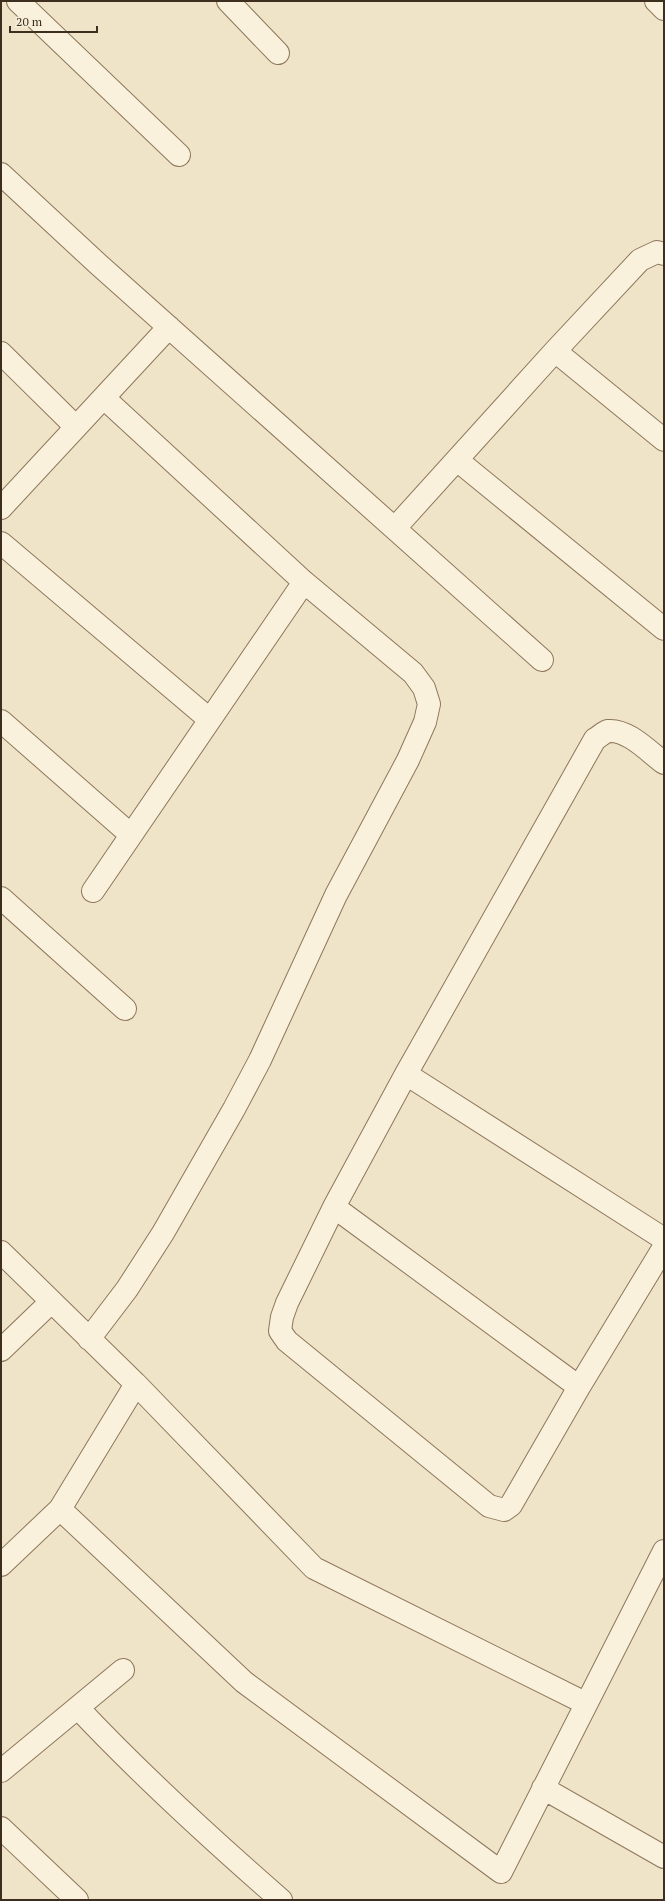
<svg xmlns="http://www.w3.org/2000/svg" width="665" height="1901" viewBox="0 0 665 1901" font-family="'PT Serif',serif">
	<rect width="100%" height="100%" fill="#f0e4c8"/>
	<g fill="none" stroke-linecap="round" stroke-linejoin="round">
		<g stroke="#8d765c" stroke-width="24">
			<path id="minor" d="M18 1 179 155
				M228 1 278 53
				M656 1 664 9
				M1 174 98 264 542 660
				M555 351 664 440
				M1 353 76 427
				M457 460 664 629
				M1 508 169 327
				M395 528 555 351 640 260 657 252 664 254
				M1 543 209 719
				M1 721 131 835
				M664 763C649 752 628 729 608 731 604 732 599 737 595 739L406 1074 334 1207 287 1303 282 1317 280 1331 287 1341 489 1506 504 1510 511 1505 579 1387 664 1247
				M93 891 304 582
				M1 898 125 1009
				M406 1074 664 1239
				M334 1207 579 1387
				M1 1252 136 1384 314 1568 585 1703
				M89 1339 127 1289 163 1233 234 1109 260 1060 336 895 408 760 425 722 429 704 424 688 413 673 304 582 104 398
				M1 1350 51 1302
				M60 1509 244 1682 501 1872 664 1551
				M1 1565 60 1509 136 1384
				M78 1708C142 1776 211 1839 281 1900
				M1 1771 123 1670
				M543 1788 664 1857
				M1 1828 77 1900"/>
		</g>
		<use href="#minor" stroke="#faf1dc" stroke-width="22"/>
	</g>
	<rect width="665" height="1901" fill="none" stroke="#3d2e20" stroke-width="4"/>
	<path d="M10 26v6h87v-6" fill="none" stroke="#3d2e20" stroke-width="2"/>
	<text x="16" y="26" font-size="12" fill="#3d2e20" stroke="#f7eed8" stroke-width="3" paint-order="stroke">20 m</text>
</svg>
